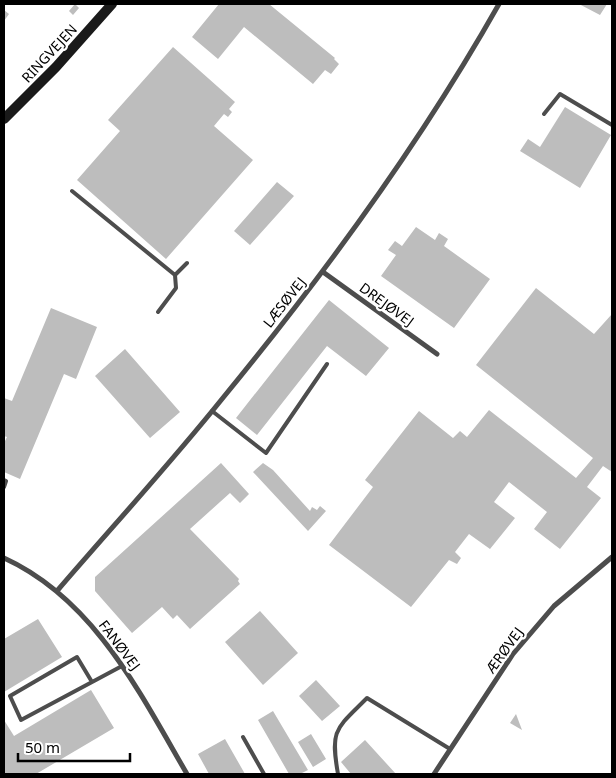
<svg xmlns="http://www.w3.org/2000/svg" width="616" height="778" viewBox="0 0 616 778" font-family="'Noto Sans',sans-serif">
	<rect width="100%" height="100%" fill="#fff"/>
	<path fill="#bdbdbd" d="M75 4 79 8 73 15 69 11Z
		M219 4H269L335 58 334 59 339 64 331 74 325 70 313 84 244 27 218 59 192 37Z
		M579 4H607L600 15Z
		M4 10 9 14 4 21Z
		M173 47 235 102 229 109 232 112 228 117 224 114 214 126 253 160 166 259 77 180 120 131 108 120Z
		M565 107 611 135 580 188 520 151 528 139 540 147Z
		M277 182 294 196 250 245 234 231Z
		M416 227 435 240 439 233 448 239 444 246 490 279 454 328 381 276 396 255 388 250 395 241 402 246Z
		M536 288 594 334 612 314V472L603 466 587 487 601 498 560 549 534 529 547 512 509 482 494 502 515 518 490 549 469 534 455 552 461 558 457 564 449 560 411 607 329 545 373 487 365 480 419 411 453 438 460 431 467 437 489 410 576 478 593 458 476 365Z
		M329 300 389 348 366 376 327 346 257 435 236 418Z
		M51 308 97 327 76 379 64 374 20 479 4 472V443L7 437 4 436V398L12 401Z
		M125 349 180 412 150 438 95 376Z
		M221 463 249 494 240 503 230 493 190 529 239 579 238 581 240 584 190 629 177 615 173 619 162 607 132 633 95 591V577Z
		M263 463 273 470 310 511 312 507 317 510 320 506 326 511 308 531 253 472Z
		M260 611 298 653 263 685 225 642Z
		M38 619 62 657 4 692V639Z
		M316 680 340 706 322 721 299 696Z
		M91 690 114 728 36 774H4V720L14 736Z
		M273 711 308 770 300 774H289L258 720Z
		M516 714 522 730 510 723Z
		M311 734 326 759 313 767 298 742Z
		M225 739 245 774H209L198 754Z
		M365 740 396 774H351L341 762Z"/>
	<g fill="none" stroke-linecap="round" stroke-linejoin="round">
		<path stroke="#4d4d4d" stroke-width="4" d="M544 114 560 94 612 125
			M72 191 175 275 187 263
			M158 312 176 288 175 275
			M212 411 266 453 327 364
			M4 480 6 481 4 487
			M92 682 77 657 10 696 21 720 122 666
			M243 737 264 774
			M338 774C330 729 336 729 367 698L450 749"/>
		<path stroke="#4d4d4d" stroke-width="5" d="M323 272 437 354
			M4 558C94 599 140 693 187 774
			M57 591C112 527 169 465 222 399 324 275 420 144 499 4
			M434 774 513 654 554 606 612 557"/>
		<path stroke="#1a1a1a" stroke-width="10" d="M4 119 56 67 112 4"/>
	</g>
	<g text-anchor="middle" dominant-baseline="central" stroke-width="4.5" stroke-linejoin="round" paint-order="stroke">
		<g font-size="14" fill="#000" stroke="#fff">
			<text transform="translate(49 53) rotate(-47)">RINGVEJEN</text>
			<text transform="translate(284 302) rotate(-52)">LÆSØVEJ</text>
			<text transform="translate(387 304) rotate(36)">DREJØVEJ</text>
			<text transform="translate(120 645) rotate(53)">FANØVEJ</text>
			<text transform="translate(504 650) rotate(-54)">ÆRØVEJ</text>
		</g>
	</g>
	<rect width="616" height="778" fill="none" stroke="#000000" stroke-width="10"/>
	<path d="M18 753v8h112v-8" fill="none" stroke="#000000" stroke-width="2.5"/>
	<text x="25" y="753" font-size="15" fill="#000000" stroke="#ffffff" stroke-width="4" paint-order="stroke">50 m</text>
</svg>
